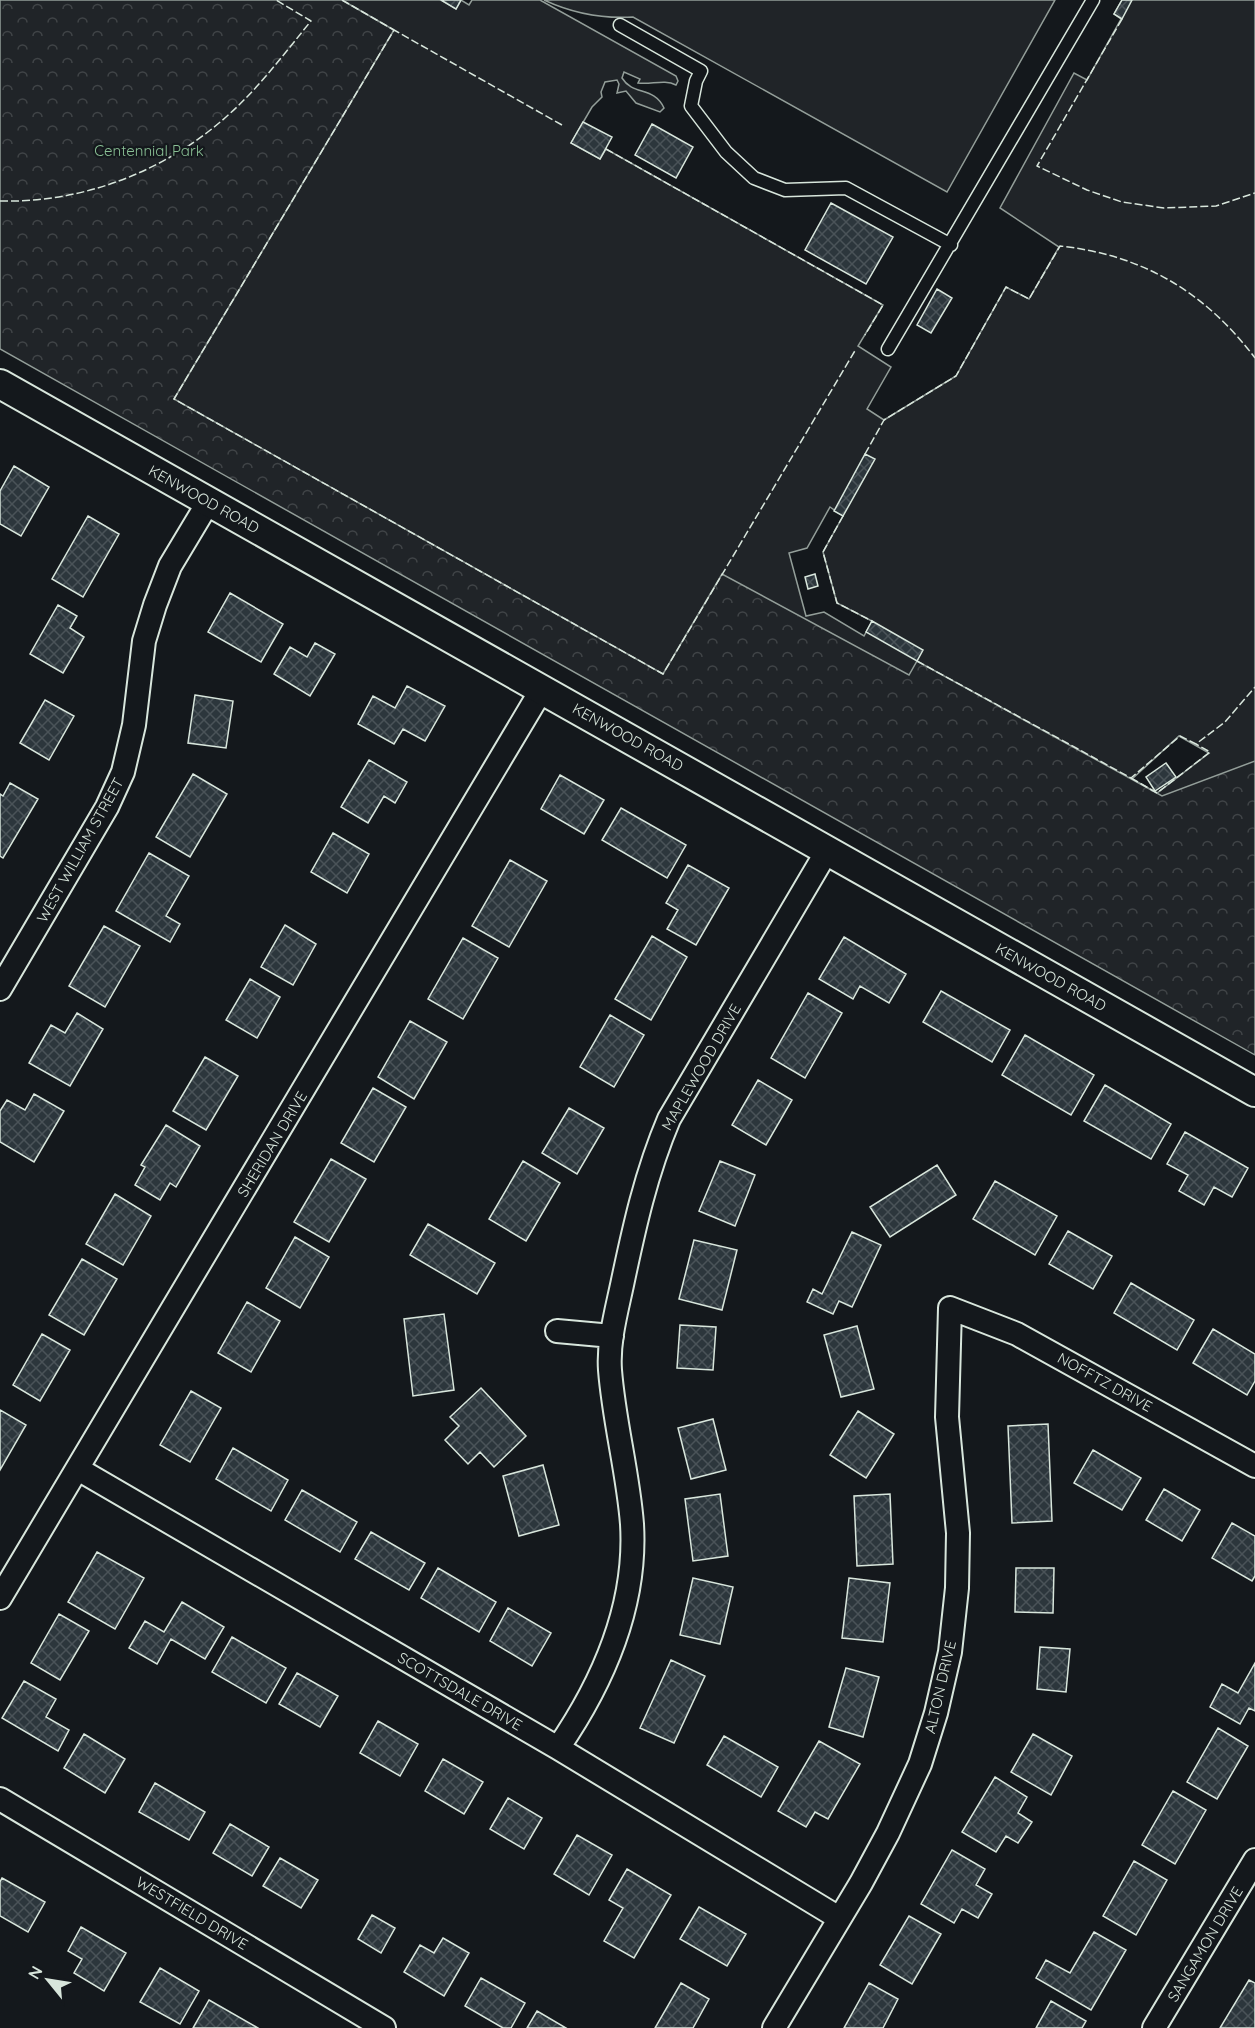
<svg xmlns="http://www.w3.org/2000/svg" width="1255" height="2028" viewBox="0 0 1255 2028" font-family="Quicksand,sans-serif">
	<defs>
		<pattern id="park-crowns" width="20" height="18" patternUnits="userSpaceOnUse" patternTransform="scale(1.5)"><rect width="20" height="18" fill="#202428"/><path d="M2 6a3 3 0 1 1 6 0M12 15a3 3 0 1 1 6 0" fill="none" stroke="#404447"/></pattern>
		<pattern id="building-cross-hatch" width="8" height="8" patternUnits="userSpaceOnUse" patternTransform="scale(1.5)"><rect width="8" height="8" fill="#2c363c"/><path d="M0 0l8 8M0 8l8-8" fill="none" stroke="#4a5358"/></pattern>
	</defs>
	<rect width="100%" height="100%" fill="#14181c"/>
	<path fill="#202428" stroke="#939e99" stroke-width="1.5" fill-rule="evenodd" d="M0 0H441L456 9 461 0 469 5 472 0H540L676 76 678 81 676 85C664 79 651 85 638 83L640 79 624 72 622 78C633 96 654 86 664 108L660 112 636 103 626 91 617 93 619 84 617 80 605 82 601 92 602 97 592 107 571 143 600 159 606 149 883 305 858 346 891 367 867 409 884 420 956 376 1006 287 1029 299 1059 247 1000 208 1074 73 1087 80 1121 19 1114 14 1122 0H1255V852L1165 934 0 345ZM830 507 843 516 823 552 837 603 872 621 864 636 824 612 806 616 789 553 807 548ZM1179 736 1209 753 1157 793 1132 779Z
		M544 0H1055L947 192 633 17C601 19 572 13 544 0Z"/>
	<path fill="url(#park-crowns)" stroke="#939e99" stroke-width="1.5" d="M0 0H342L394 30 174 399 663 674 722 574 909 675 917 661 1162 796 1255 761V1055L0 349Z"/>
	<path fill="url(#building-cross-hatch)" stroke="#d8e6dc" stroke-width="1.5" d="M441 0H461L456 9Z
		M1122 0H1132L1122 19 1114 14Z
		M583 122 612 137 600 159 571 143Z
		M652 124 693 147 676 178 635 155Z
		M831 203 893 237 866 284 805 250Z
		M937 289 952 298 931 333 917 325Z
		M865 454 875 459 843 516 834 511Z
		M14 466 49 487 21 536 0 524V491Z
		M88 516 119 534 83 597 52 579Z
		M815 574 818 586 808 589 805 577Z
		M230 593 283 624 261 662 208 632Z
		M58 605 77 616 70 628 84 637 63 673 30 654Z
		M872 621 923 650 917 661 866 632Z
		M315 643 335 654 310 696 274 674 290 647 307 657Z
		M407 686 445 706 425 741 403 729 394 744 358 724 373 696 395 708Z
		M195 695 233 701 226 748 188 743Z
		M45 700 74 716 49 760 20 743Z
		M369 760 407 782 395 803 384 796 368 823 341 807Z
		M1166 763 1176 777 1155 791 1146 777Z
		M193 774 227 794 190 857 156 837Z
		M560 775 604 800 584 834 541 809Z
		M10 783 38 799 3 858 0 856V794L3 796Z
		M621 808 686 845 667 878 602 840Z
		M333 833 369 854 347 893 311 872Z
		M149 853 189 876 166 916 180 924 170 942 116 911Z
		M510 860 547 881 509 947 472 926Z
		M688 865 729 888 696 945 667 929 678 910 666 903Z
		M285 925 316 944 293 985 261 967Z
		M104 926 140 946 105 1007 69 986Z
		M652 936 687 957 651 1020 615 999Z
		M844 937 906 974 889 1003 860 986 853 999 819 979Z
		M463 938 498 958 463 1019 428 999Z
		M250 979 280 997 257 1038 226 1020Z
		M941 991 1010 1030 992 1062 923 1022Z
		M808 993 842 1013 805 1078 771 1058Z
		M77 1013 103 1029 70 1086 29 1063 51 1025 65 1033Z
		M610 1015 644 1035 614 1087 580 1067Z
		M410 1021 447 1042 414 1099 378 1077Z
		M1025 1035 1094 1075 1071 1115 1002 1075Z
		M205 1057 238 1076 206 1130 173 1111Z
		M758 1080 792 1100 766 1145 732 1125Z
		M1105 1085 1171 1124 1151 1159 1084 1121Z
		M373 1088 406 1107 374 1162 341 1143Z
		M34 1094 64 1111 34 1162 0 1142V1111L7 1100 25 1110Z
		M569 1108 604 1128 577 1174 542 1153Z
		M166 1125 200 1146 176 1187 170 1183 160 1200 135 1185 145 1167 141 1165Z
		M1185 1132 1248 1168 1232 1197 1214 1187 1204 1205 1179 1191 1188 1175 1167 1164Z
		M331 1159 366 1179 329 1242 294 1222Z
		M523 1161 560 1183 526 1241 489 1219Z
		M720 1161 755 1175 735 1226 699 1211Z
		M937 1165 956 1195 890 1237 870 1207Z
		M995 1181 1057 1216 1035 1255 973 1219Z
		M115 1194 151 1216 123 1265 86 1244Z
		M428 1224 495 1263 477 1294 410 1255Z
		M1068 1231 1112 1256 1093 1289 1049 1264Z
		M852 1232 881 1245 852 1307 839 1301 833 1314 807 1302 813 1289 822 1294Z
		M295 1237 329 1257 300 1308 266 1288Z
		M694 1240 737 1250 722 1310 679 1299Z
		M82 1259 117 1279 84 1335 49 1315Z
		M1131 1283 1194 1320 1177 1350 1114 1313Z
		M247 1302 280 1321 251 1372 218 1353Z
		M444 1314 454 1390 413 1396 404 1319Z
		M680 1325 716 1327 713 1370 677 1368Z
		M857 1326 874 1389 841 1397 824 1335Z
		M1213 1329 1255 1354V1381L1247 1395 1193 1363Z
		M42 1334 70 1350 40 1401 13 1385Z
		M481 1388 526 1436 494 1467 480 1452 468 1464 445 1440 459 1426 450 1417Z
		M191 1391 221 1408 190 1462 160 1445Z
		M0 1410 26 1425 0 1470Z
		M858 1411 894 1434 866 1478 830 1455Z
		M713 1419 726 1470 691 1479 678 1428Z
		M1048 1424 1052 1521 1012 1523 1008 1426Z
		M233 1448 288 1480 271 1511 216 1479Z
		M1093 1450 1141 1478 1122 1510 1074 1483Z
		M543 1465 559 1525 519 1536 503 1476Z
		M1164 1489 1200 1510 1182 1541 1146 1520Z
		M302 1490 357 1522 340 1552 285 1520Z
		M720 1494 728 1556 693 1561 685 1499Z
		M890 1494 893 1564 857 1566 854 1496Z
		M1232 1523 1255 1536V1576L1252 1581 1212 1558Z
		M371 1532 425 1563 409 1590 355 1559Z
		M97 1552 144 1578 115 1629 68 1602Z
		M438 1568 496 1602 479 1632 421 1598Z
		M1016 1568H1054L1053 1613 1015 1612Z
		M693 1578 733 1587 720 1644 680 1635Z
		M849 1578 890 1583 883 1642 842 1638Z
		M182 1602 224 1627 205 1659 171 1639 157 1664 129 1648 145 1621 164 1632Z
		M508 1608 551 1633 532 1666 490 1641Z
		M59 1614 89 1631 60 1680 31 1663Z
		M232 1637 286 1668 266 1703 212 1672Z
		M1040 1647 1070 1649 1066 1692 1037 1689Z
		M671 1660 705 1676 674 1743 640 1728Z
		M1255 1663V1711L1249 1708 1240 1724 1210 1707 1222 1684 1238 1693Z
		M846 1668 879 1677 863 1737 829 1727Z
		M297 1673 338 1696 320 1727 279 1704Z
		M24 1681 56 1699 46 1717 69 1730 58 1751 2 1718Z
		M378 1721 418 1744 400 1776 360 1753Z
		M1218 1728 1248 1746 1217 1799 1187 1782Z
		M84 1734 125 1759 105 1793 64 1768Z
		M1033 1734 1072 1756 1051 1795 1011 1772Z
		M724 1736 778 1767 761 1797 707 1765Z
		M819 1741 860 1764 828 1819 815 1812 806 1827 778 1811Z
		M443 1759 483 1782 464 1814 425 1791Z
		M995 1777 1027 1797 1018 1813 1032 1822 1018 1843 1006 1836 996 1852 962 1832Z
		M155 1783 205 1812 189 1840 139 1812Z
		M1173 1791 1206 1810 1175 1864 1142 1845Z
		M508 1798 542 1818 524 1849 490 1829Z
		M230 1824 269 1847 252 1876 213 1853Z
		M577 1835 612 1855 589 1895 554 1874Z
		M952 1850 985 1869 976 1885 992 1894 978 1918 962 1909 954 1923 921 1904Z
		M280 1858 318 1880 301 1908 263 1886Z
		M1134 1861 1167 1880 1136 1935 1103 1916Z
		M627 1869 671 1895 634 1958 604 1941 623 1908 609 1900Z
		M2 1878 45 1902 28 1932 0 1916V1882Z
		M699 1907 746 1934 727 1966 680 1939Z
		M372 1915 395 1928 381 1953 358 1939Z
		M909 1916 941 1934 912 1984 880 1965Z
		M81 1927 126 1953 104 1991 74 1973 82 1959 68 1951Z
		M1094 1932 1126 1950 1091 2010 1036 1978 1046 1960 1070 1973Z
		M443 1938 469 1953 444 1996 404 1972 420 1945 434 1953Z
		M160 1968 199 1991 180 2024 140 2002Z
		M481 1978 525 2003 511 2028H503L465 2006Z
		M1249 1980 1255 1983V2028H1220Z
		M681 1983 709 1999 693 2028H655Z
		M869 1983 898 1999 883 2028H844Z
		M209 2000 258 2028H193Z
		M1051 2001 1086 2021 1082 2028H1036Z
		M537 2011 566 2028H527Z"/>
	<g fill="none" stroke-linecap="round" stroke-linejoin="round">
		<g stroke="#d8e6dc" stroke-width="15">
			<path id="service" d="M620 25 701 71 696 81 691 106 726 152 754 178 785 190 846 188 951 245
				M888 349 1093 0"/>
		</g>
		<g stroke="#d8e6dc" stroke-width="26">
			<path id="minor" d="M0 989 107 807 123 772 134 725 144 641 155 605 170 566 209 501
				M557 1331 612 1336
				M78 1469 558 1748 839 1918
				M0 1598 542 689
				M558 1748C604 1681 637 1606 632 1524 628 1472 614 1422 610 1370 608 1342 616 1313 622 1285 634 1228 646 1173 669 1119L827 851
				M0 1799 384 2028
				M774 2028 861 1883 888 1833 920 1764 936 1713 950 1652 957 1588 958 1533 947 1417 950 1308 1017 1334 1255 1466
				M1154 2028 1255 1860"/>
		</g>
		<g stroke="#d8e6dc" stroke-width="32">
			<path id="tertiary" d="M0 384 1255 1092"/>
		</g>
		<use href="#service" stroke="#14181c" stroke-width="12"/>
		<use href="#minor" stroke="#14181c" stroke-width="22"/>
		<use href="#tertiary" stroke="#14181c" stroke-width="28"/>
		<path stroke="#d8e6dc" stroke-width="1.5" stroke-dasharray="8 3" stroke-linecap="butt" d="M342 0 394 30
			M1122 19 1037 166 1087 190 1122 202 1164 208 1216 206 1255 193
			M562 125 394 30 174 399 663 674 856 349
			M606 149 883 305 865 335
			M0 201C82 203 164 172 226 117 258 89 284 54 311 21L276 0
			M865 454 884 420 956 376 1006 287 1029 299 1060 246C1143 255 1205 292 1255 358
			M843 516 823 552 837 603 872 621
			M917 661 1131 778 1180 736 1196 744 1225 722 1255 687
			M1131 778 1157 793 1210 752 1196 744"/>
	</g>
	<g text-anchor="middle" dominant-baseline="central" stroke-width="4.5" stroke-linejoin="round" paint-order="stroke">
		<g font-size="15" fill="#8ac095" stroke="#14181c">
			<text x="149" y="150">Centennial Park</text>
		</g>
		<g font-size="15" fill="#d8e6dc" stroke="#14181c">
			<text transform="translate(204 499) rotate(29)">KENWOOD ROAD</text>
			<text transform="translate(628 737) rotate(29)">KENWOOD ROAD</text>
			<text transform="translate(80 850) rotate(-61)">WEST WILLIAM STREET</text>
			<text transform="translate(1051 977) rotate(29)">KENWOOD ROAD</text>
			<text transform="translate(701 1067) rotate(-60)">MAPLEWOOD DRIVE</text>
			<text transform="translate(272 1144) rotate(-59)">SHERIDAN DRIVE</text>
			<text transform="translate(1105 1382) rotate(29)">NOFFTZ DRIVE</text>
			<text transform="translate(940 1687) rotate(-77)">ALTON DRIVE</text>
			<text transform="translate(460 1691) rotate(30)">SCOTTSDALE DRIVE</text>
			<text transform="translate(192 1913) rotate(31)">WESTFIELD DRIVE</text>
			<text transform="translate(1205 1944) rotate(-59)">SANGAMON DRIVE</text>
		</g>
	</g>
	<g transform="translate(48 1980) rotate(300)" stroke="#14181c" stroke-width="4.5" paint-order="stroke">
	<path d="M0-4.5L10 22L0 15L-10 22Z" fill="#d8e6dc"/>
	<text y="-9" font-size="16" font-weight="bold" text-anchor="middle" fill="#d8e6dc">N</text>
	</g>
</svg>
